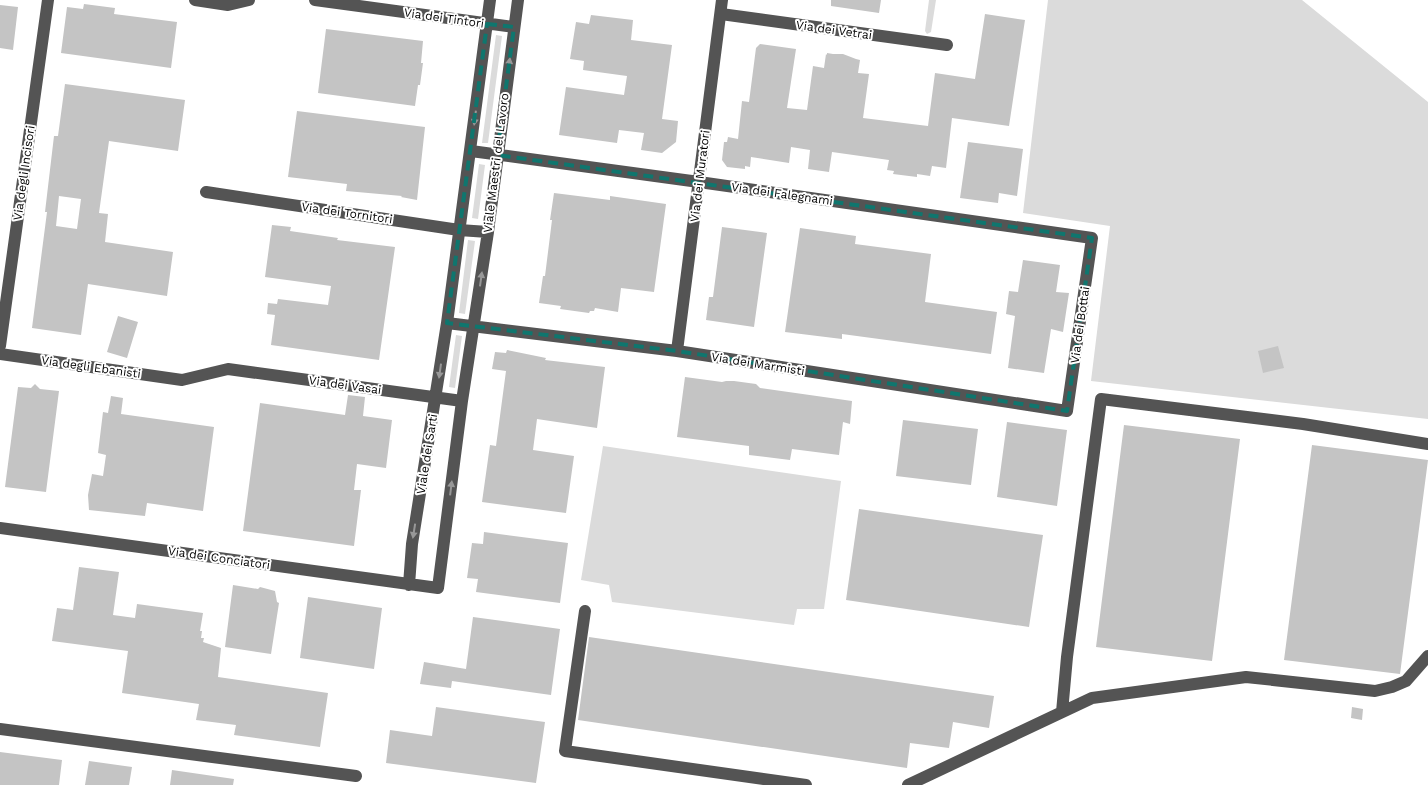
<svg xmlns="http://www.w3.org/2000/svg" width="1428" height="785" viewBox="0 0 1428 785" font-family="'Work Sans',sans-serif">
	<rect width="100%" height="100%" fill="#fff"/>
	<path fill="#dbdbdb" d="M929 0H936L931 32 927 34 925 31Z
		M1048 0H1302L1428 102V419L1091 381 1110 226 1023 213Z
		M496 35 502 36 488 143H482Z
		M479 164 485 165 478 219 472 218Z
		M468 240 475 241 465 314 459 313Z
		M456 335 462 336 455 388 449 387Z
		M603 446 841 481 824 609H797L794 625 612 602 609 585 581 580Z"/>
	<path fill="#c4c4c4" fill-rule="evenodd" d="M831 0H881L879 13 831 6Z
		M84 4 115 8 114 14 177 22 171 68 61 53 67 7 83 9Z
		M0 5 18 7 13 50 0 48Z
		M985 14 1025 20 1009 126 952 118 946 168 932 166 930 176 917 174V177L893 174 894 171 887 170 889 160 832 152 829 172 808 169 810 150 791 147 789 163 751 157 750 167 745 166V169L727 167 722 160 724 142H727L728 137 738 139 742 101 749 102 756 48 760 44 796 49 787 108 807 110 813 66 824 68 826 54 827 55V53L833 54H843L856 59 860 60 858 73 869 74 863 118 928 126 935 73 975 79Z
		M591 15 633 20 631 40 672 45 662 119 678 121 676 142 662 153 641 150 644 133 619 130 617 143 559 135 566 87 624 95 627 76 583 70 584 61 570 59 576 22 589 24Z
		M326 29 423 41 421 63H423L420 85H418L415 106 318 93Z
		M65 84 185 100 178 151 109 141 99 213 108 214 105 242 173 252 167 296 88 284 81 335 32 328 47 212H45L47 195 54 136H58ZM59 196 81 199 77 229 56 226Z
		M297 111 425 127 417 200 401 197 402 196 346 191 347 184 288 177Z
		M968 142 1023 149 1017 196 999 193 998 203 960 198Z
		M554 193 610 200V196L666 204 654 292 621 288 618 312 595 308 594 311H590L589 313 560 309 561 306 539 303 543 276H545L552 220H550Z
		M272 225 291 227 290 231 338 238 337 240 395 247 379 360 271 345 275 315 267 314 268 303 277 304 278 299 328 305 331 286 265 277Z
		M722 227 767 233 754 327 706 320 709 297H713Z
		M800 228 856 236 855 244 931 254 925 302 997 312 991 354 842 334V339L785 332Z
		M1023 260 1060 265 1056 292 1069 293 1063 332 1051 329 1044 373 1008 368 1015 316 1006 314 1009 291 1018 292Z
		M118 316 138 322 127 358 107 352Z
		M1278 346 1284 368 1263 373 1258 351Z
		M507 350 546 358 545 360 605 367 597 428 537 419 533 450 574 456 566 513 482 502 490 445 496 446 506 371 492 369 495 352 506 353Z
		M685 377 722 382 726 381H734L756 384 760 388 852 401 850 424 843 422 839 455 792 449 790 460 749 455V446L677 437Z
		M35 384 40 389 59 391 46 492 5 487 18 387 31 388Z
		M348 395 365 397 363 416 392 420 386 468 357 464 354 490H361L354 546 243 531 260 403 345 415Z
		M111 396 123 398 121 414 214 427 203 511 147 503 145 516 89 510 88 495 92 474 103 476 106 455 98 453 103 412 108 413Z
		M903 420 978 429 971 485 896 476Z
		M1007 422 1067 430 1057 506 997 497Z
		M1124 425 1240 439 1212 661 1096 647Z
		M1312 445 1428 460 1400 674 1284 660Z
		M859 509 1043 535 1029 627 846 600Z
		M484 532 568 543 560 603 476 592 478 579 467 578 472 543 483 544Z
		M79 567 119 572 113 615 135 618 137 604 203 613 200 631H202L201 638H204L203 642 221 648 218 677 328 693 320 747 234 735 236 725 196 720 199 704 122 693 128 651 52 641 57 608 73 610Z
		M233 585 258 589 260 587 275 591 277 602 279 603 271 654 225 647Z
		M308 597 382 608 374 669 300 658Z
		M473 617 560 629 551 695 452 681 451 688 420 684 424 662 466 669Z
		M589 637 994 696 989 728 953 722 949 748 910 743 907 768 578 720Z
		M436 707 545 722 536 783 386 763 390 730 432 736Z
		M1352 707 1363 709 1362 720 1351 718Z
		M0 752 62 760 59 785H0Z
		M89 761 132 767 129 785H85Z
		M172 770 234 779 233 785H170Z"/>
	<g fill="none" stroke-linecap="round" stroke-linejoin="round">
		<path stroke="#545454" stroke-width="12" d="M195 0 228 5 249 0
			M315 0 514 27
			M721 14 947 45
			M206 192 459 230 488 232
			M447 323 677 351 1067 411 1092 238 699 182 471 151
			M0 346 48 0
			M677 351 722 0
			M0 354 182 380 228 369 462 401
			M0 528 438 588 462 401 488 232 518 0
			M409 585 412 544 447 323 490 0
			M585 611 565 751 806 785
			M1062 712 1067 657 1101 399 1303 424 1428 444
			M0 729 356 776
			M908 785 1092 698 1246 677 1375 691 1392 687 1406 681 1428 656"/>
	</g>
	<defs><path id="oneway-solid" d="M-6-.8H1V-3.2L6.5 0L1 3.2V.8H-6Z" transform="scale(1.25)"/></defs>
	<g fill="#989898">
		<use href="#oneway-solid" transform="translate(509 65) rotate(-82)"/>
		<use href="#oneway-solid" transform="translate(475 118) rotate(97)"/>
		<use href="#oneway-solid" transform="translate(481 279) rotate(-82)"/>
		<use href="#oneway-solid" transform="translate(440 371) rotate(98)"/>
		<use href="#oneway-solid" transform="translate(451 488) rotate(-83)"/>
		<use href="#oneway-solid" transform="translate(414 531) rotate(99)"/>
	</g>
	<path fill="none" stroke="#0f766e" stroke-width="4" stroke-dasharray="10 6" stroke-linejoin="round" d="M487 24 514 27 497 155 1092 238 1067 411 677 351 447 323Z"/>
	<g text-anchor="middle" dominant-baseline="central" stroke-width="4" stroke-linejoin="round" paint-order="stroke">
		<g font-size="12" fill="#000" stroke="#fff">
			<text transform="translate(444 18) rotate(8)">Via dei Tintori</text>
			<text transform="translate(834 30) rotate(8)">Via dei Vetrai</text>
			<text transform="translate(496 163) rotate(-83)">Viale Maestri del Lavoro</text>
			<text transform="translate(24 173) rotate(-82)">Via degli Incisori</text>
			<text transform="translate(700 176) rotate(-83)">Via dei Muratori</text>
			<text transform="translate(782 194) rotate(8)">Via dei Falegnami</text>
			<text transform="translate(347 213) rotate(8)">Via dei Tornitori</text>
			<text transform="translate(1080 325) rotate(-82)">Via dei Bottai</text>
			<text transform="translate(758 364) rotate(9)">Via dei Marmisti</text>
			<text transform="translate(91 367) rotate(8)">Via degli Ebanisti</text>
			<text transform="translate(345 385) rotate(8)">Via dei Vasai</text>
			<text transform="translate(427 454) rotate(-81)">Viale dei Sarti</text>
			<text transform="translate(219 558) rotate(8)">Via dei Conciatori</text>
		</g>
	</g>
</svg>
